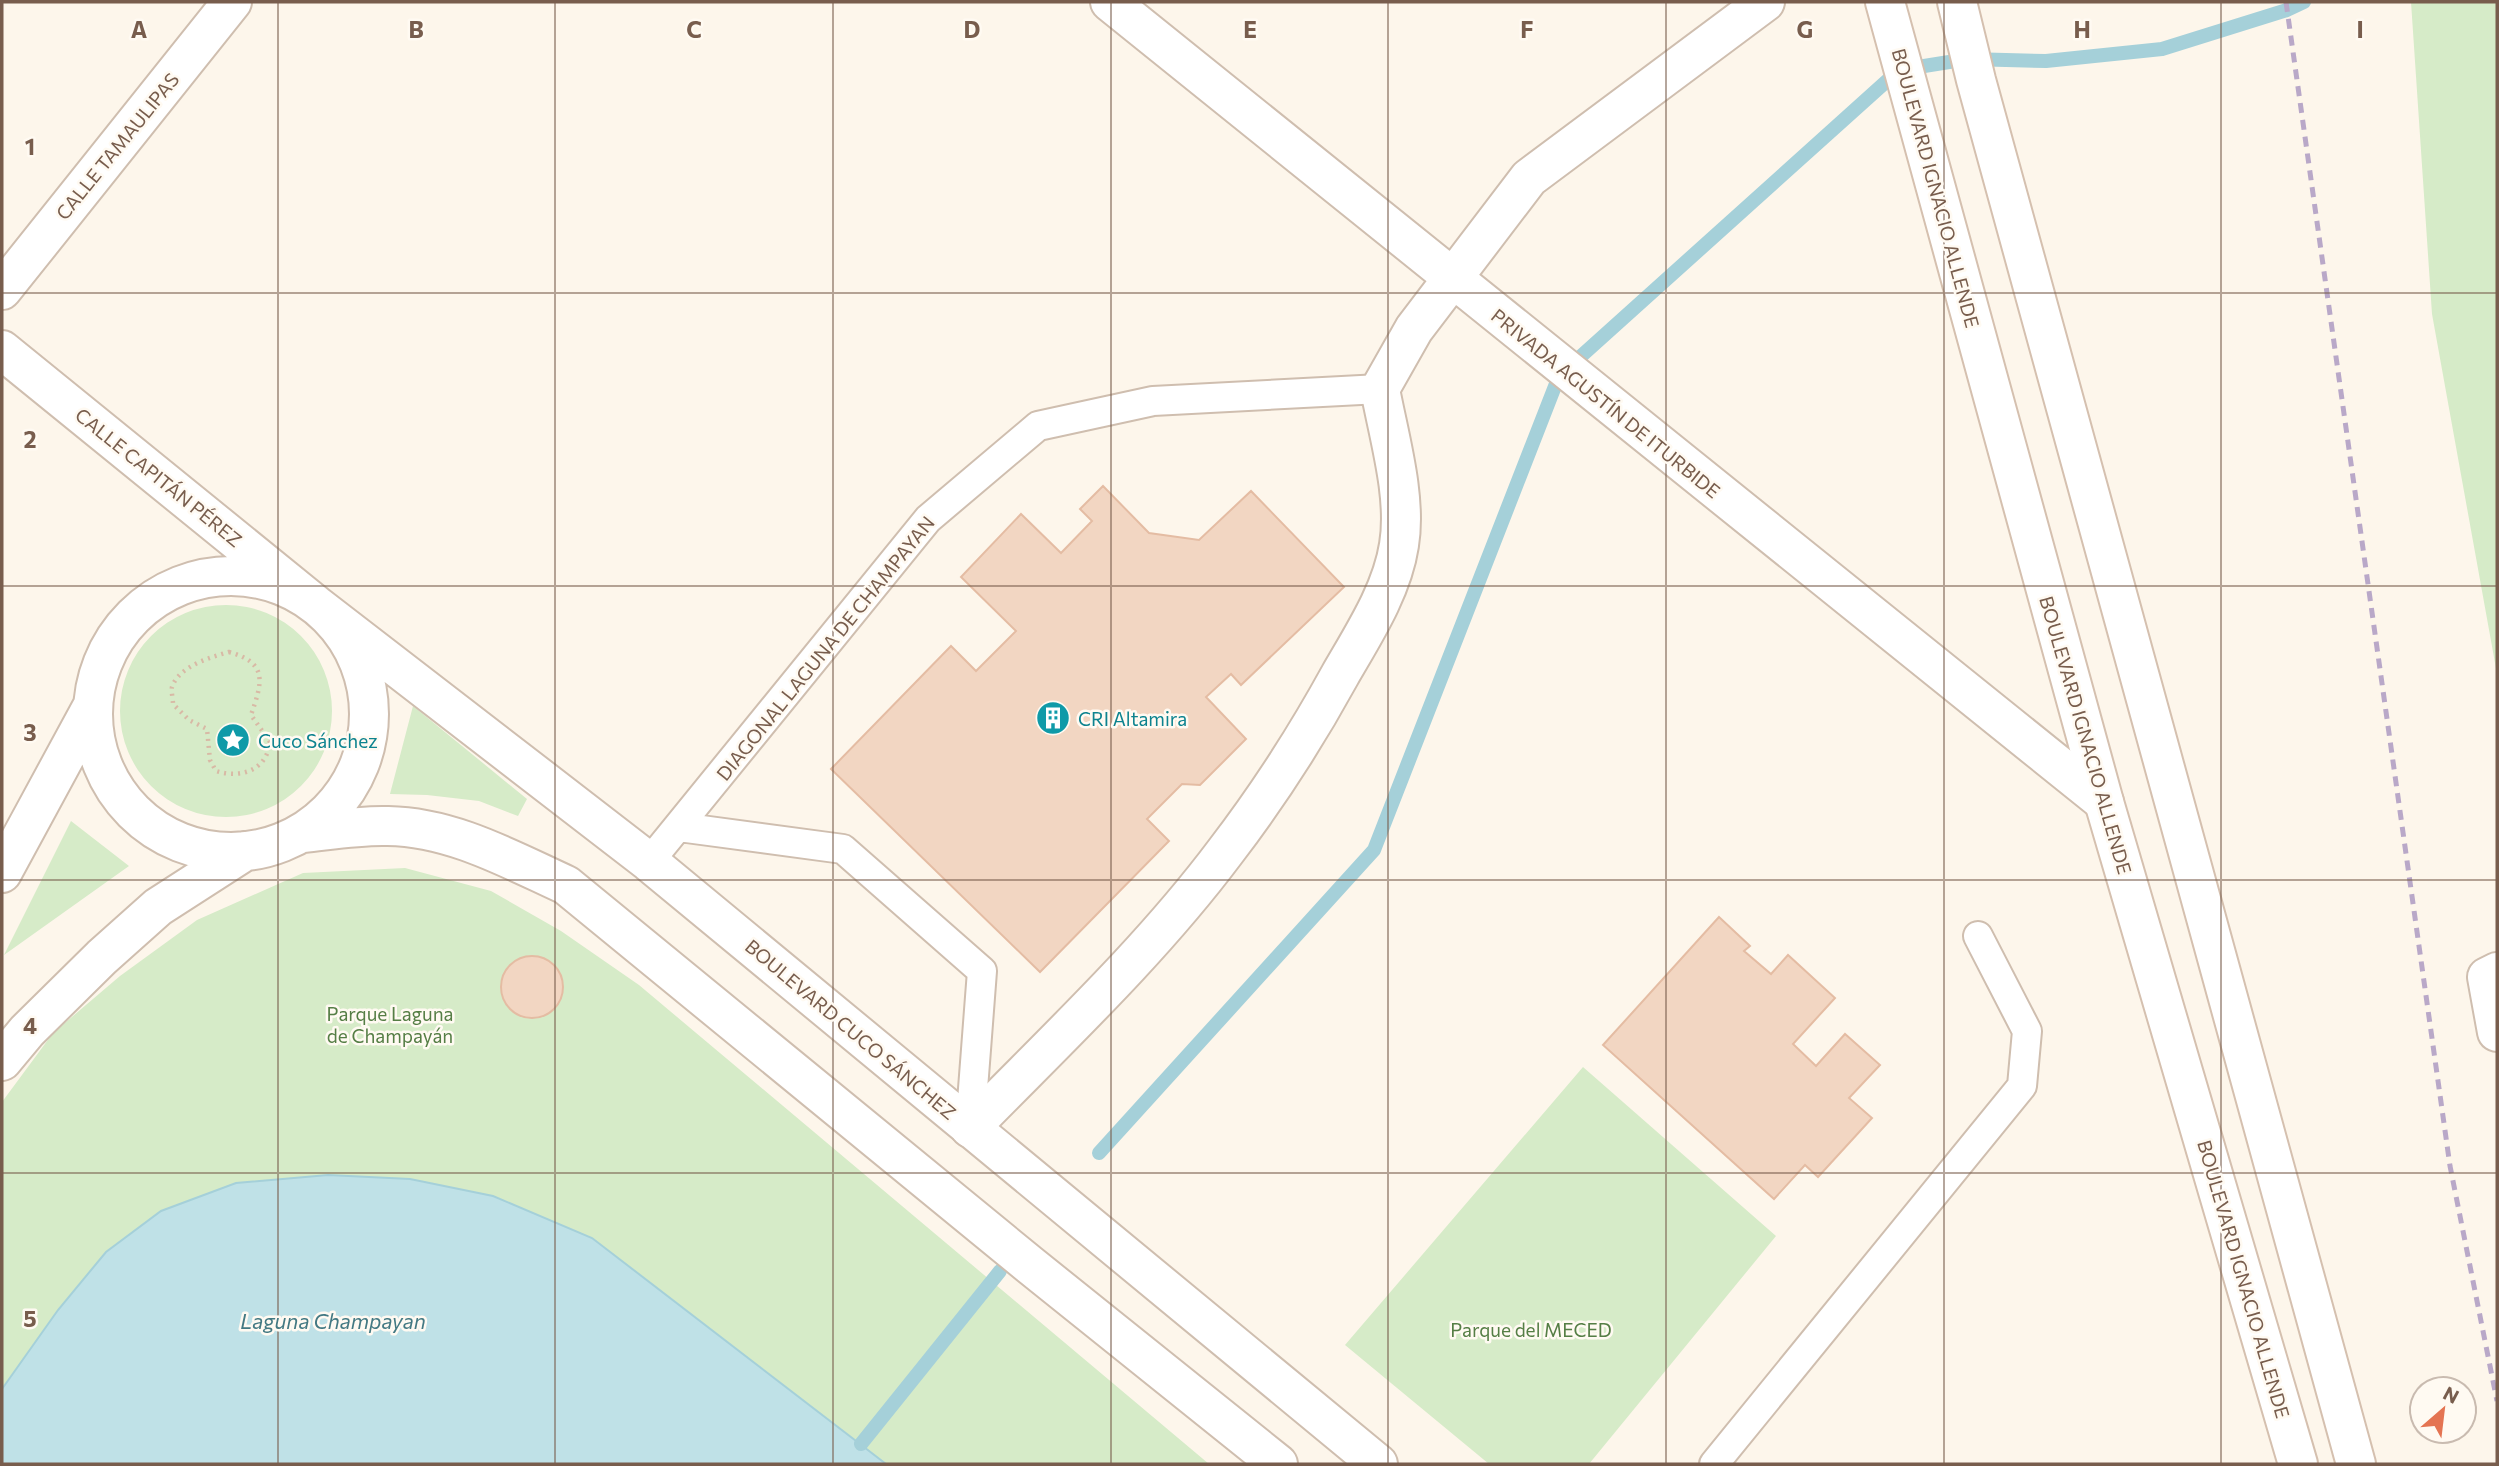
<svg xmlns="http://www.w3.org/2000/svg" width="2499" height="1466" viewBox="0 0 2499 1466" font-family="Commissioner,sans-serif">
	<rect width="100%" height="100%" fill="#fdf6eb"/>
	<path fill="#d6ebc8" d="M2411 2H2497V674L2432 314Z
		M120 711a106 106 0 1 1 212 0a106 106 0 1 1-212 0Z
		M413 706 527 799 518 816 479 801 427 795 390 794Z
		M71 821 129 866 4 955Z
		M405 868 491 891 561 931 639 985 1209 1464H886L592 1238 410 1179 328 1175 236 1183 58 1310 2 1389V1102L53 1033 120 976 197 920 303 873Z
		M1583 1067 1776 1236 1589 1464H1489L1345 1345Z"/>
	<path fill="#bfe1e7" stroke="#a5d0d9" stroke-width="2" d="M328 1175 410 1179 493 1196 592 1238 886 1464H2V1389L58 1310 106 1252 161 1211 236 1183Z"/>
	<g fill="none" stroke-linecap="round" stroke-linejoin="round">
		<path stroke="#a5d0d9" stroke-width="14" d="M1099 1153 1374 850 1559 376 1899 70 1968 59 2046 61 2162 49 2287 10 2304 2
			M861 1444 1000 1271"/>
	</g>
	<path fill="#f2d6c2" stroke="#e4bca3" stroke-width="2" d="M1103 486 1149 533 1199 540 1251 491 1344 587 1241 685 1231 674 1206 697 1246 739 1200 785 1182 784 1147 819 1169 841 1040 972 831 769 951 646 976 671 1016 631 961 577 1021 514 1061 553 1092 521 1080 509Z
		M1719 917 1750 946 1744 951 1771 974 1788 955 1835 998 1793 1044 1816 1066 1845 1034 1880 1065 1849 1098 1872 1118 1818 1177 1805 1165 1774 1199 1603 1045Z
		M501 987a31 31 0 1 1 62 0a31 31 0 1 1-62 0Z"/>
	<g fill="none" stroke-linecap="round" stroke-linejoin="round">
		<g stroke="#cfbeaf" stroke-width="32">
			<path id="service" d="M679 827 843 849 982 971 970 1128
				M649 862 928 519 1038 426 1153 401 1380 389
				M1714 1464 2022 1086 2027 1031 1978 936"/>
		</g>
		<g stroke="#cfbeaf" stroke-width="42">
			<path id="minor" d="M1110 2 2104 802
				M2 290 232 2
				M2497 972 2487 977 2497 1032
				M970 1128C1057 1039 1150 952 1225 852 1268 796 1306 737 1340 675 1363 635 1392 591 1399 545 1407 497 1389 437 1380 389L1414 329 1529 178 1765 2"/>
		</g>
		<g stroke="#cfbeaf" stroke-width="42">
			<path id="tertiary" d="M2 350 316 605 649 862 1378 1464
				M93 714a138 138 0 1 1 276 0a138 138 0 1 1-276 0Z
				M303 833C331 830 360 825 388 826 452 827 509 859 566 885L1030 1265 1278 1464
				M2 873 92 707
				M2 1061 27 1031 102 957 158 907 245 851"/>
		</g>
		<g stroke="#d5c0af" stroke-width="42">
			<path id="secondary" d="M1885 2 2104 802 2298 1464
				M1957 2 1976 80 2356 1464"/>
		</g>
		<path stroke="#d8b9a5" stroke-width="4.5" stroke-dasharray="2 5" stroke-linecap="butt" d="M229 652C269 663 262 683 251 715L270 742C267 770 241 779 216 771L210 760 207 729 189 720 173 704C173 699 171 691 172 687 179 666 211 657 229 652Z"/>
		<use href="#service" stroke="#fff" stroke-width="28"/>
		<use href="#minor" stroke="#fff" stroke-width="38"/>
		<use href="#tertiary" stroke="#fff" stroke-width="38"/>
		<use href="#secondary" stroke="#fff" stroke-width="38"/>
		<path stroke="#b9a8c8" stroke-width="5" stroke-dasharray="10 7" stroke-linecap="butt" d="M2286 2 2450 1166 2497 1401"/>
	</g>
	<path fill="none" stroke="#785d4d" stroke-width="2" stroke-opacity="0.55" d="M278 2V1464M555 2V1464M833 2V1464M1111 2V1464M1388 2V1464M1666 2V1464M1944 2V1464M2221 2V1464M2 293H2497M2 586H2497M2 880H2497M2 1173H2497"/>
	<defs>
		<g id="building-disc" transform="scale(1.75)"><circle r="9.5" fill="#0f9aa8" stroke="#fffaf2"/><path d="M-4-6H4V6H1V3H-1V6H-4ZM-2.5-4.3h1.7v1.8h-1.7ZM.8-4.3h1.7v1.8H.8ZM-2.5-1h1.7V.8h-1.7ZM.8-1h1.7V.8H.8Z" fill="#fff"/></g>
		<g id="sight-disc" transform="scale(1.75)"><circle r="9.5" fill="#0f9aa8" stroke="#fffaf2"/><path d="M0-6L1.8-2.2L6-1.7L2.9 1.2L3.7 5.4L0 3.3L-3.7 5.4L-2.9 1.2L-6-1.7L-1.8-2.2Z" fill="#fff"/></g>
	</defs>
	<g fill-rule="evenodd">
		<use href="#building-disc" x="1053" y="718"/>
		<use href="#sight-disc" x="233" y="740"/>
	</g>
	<g text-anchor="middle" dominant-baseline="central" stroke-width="5" stroke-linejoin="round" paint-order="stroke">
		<g font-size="19" fill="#785d4d" stroke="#fffaf2">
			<text transform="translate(117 146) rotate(-51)">CALLE TAMAULIPAS</text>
			<text transform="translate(1936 188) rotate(75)">BOULEVARD IGNACIO ALLENDE</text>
			<text transform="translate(1606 403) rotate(39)">PRIVADA AGUSTÍN DE ITURBIDE</text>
			<text transform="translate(159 477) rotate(39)">CALLE CAPITÁN PÉREZ</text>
			<text transform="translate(825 648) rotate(-51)">DIAGONAL LAGUNA DE CHAMPAYAN</text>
			<text transform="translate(2086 735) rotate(74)">BOULEVARD IGNACIO ALLENDE</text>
			<text transform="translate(851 1029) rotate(40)">BOULEVARD CUCO SÁNCHEZ</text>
			<text transform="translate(2244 1279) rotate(74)">BOULEVARD IGNACIO ALLENDE</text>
		</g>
		<g font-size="19" fill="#0d838f" stroke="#fffaf2" text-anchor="start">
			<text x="1078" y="718">CRI Altamira</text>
			<text x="258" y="740">Cuco Sánchez</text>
		</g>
		<g font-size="19" fill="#557e45" stroke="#fffaf2">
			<text x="390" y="1013">Parque Laguna<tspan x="390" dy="22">de Champayán</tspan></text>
			<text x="1531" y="1329">Parque del MECED</text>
		</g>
		<g font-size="21" font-style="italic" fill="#437983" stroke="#fffaf2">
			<text x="333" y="1320">Laguna Champayan</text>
		</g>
	</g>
	<g font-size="23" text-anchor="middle" font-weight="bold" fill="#785d4d" stroke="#fffaf2" stroke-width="5" stroke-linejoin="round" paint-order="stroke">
		<text x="139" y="38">A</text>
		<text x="416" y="38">B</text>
		<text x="694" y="38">C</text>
		<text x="972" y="38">D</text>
		<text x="1250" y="38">E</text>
		<text x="1527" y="38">F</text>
		<text x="1805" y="38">G</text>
		<text x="2082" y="38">H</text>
		<text x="2360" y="38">I</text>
		<text x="30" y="155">1</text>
		<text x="30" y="448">2</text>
		<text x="30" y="741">3</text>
		<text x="30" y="1034">4</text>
		<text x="30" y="1327">5</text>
	</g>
	<rect width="2499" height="1466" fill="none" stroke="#785d4d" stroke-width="7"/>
	<g transform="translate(2443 1410) rotate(28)"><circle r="33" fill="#fffaf2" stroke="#c9bbb0" stroke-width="2"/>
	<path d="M0-5L12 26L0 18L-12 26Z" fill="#e47452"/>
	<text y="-10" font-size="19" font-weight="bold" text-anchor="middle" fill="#785d4d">N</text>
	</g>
</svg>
